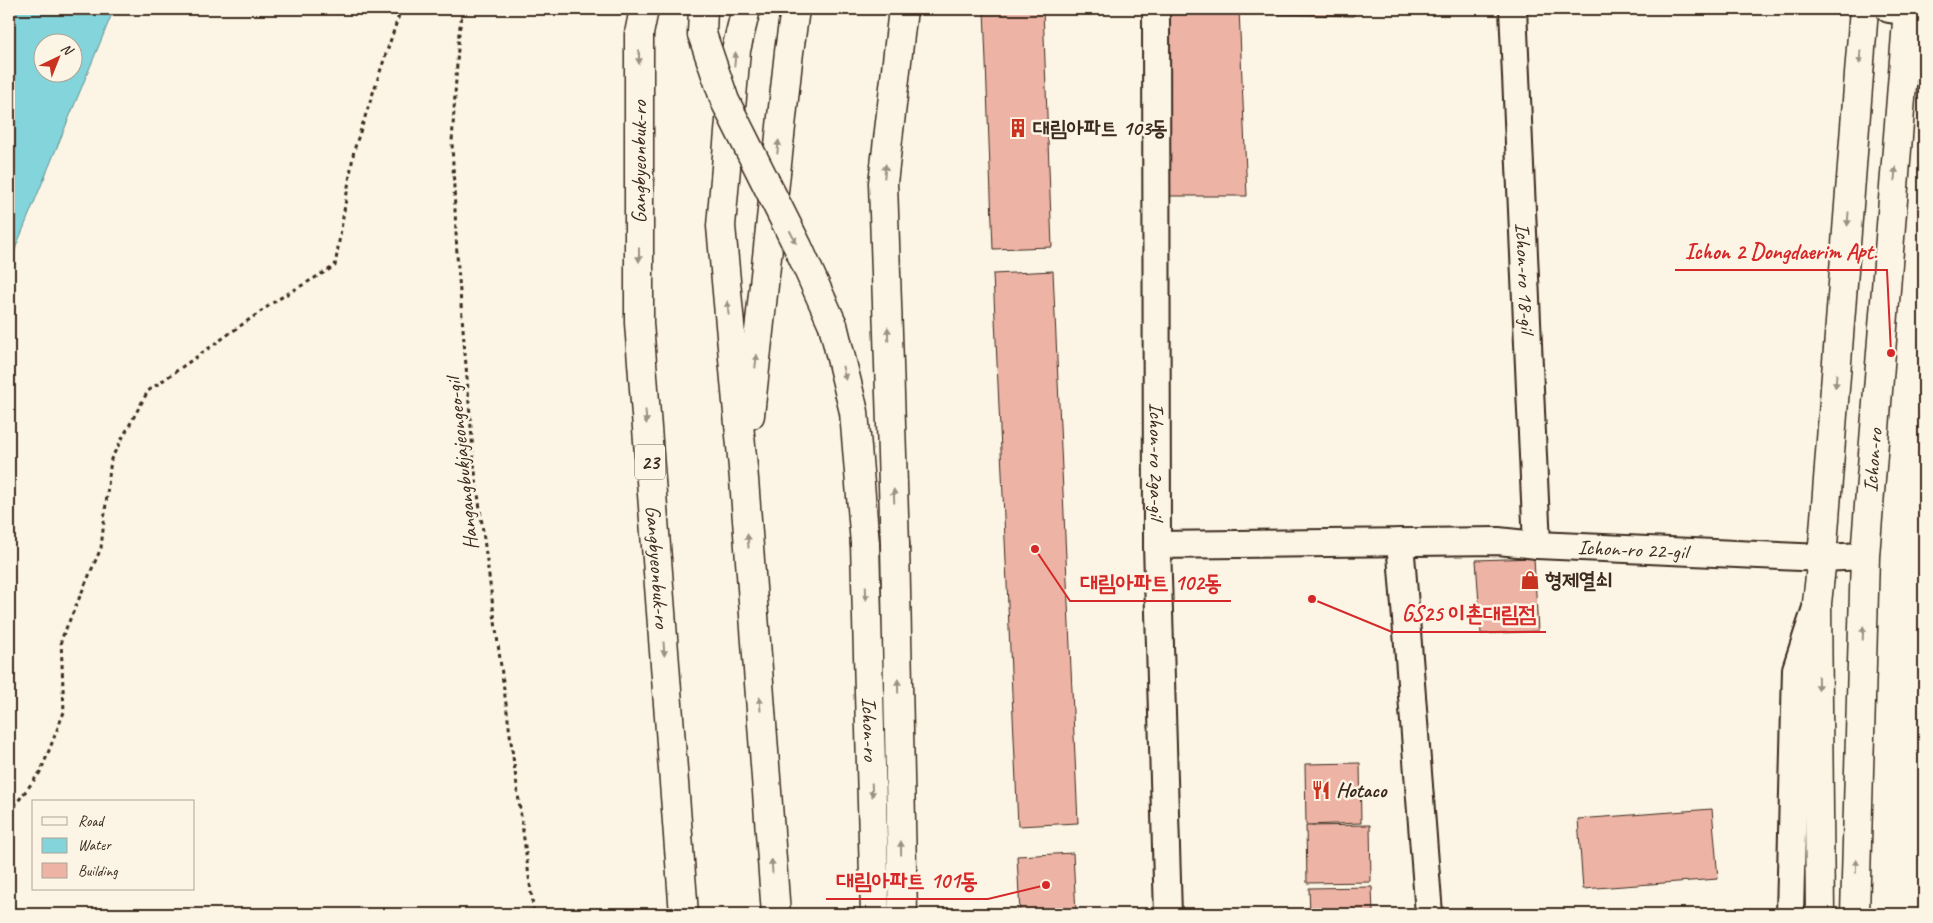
<svg xmlns="http://www.w3.org/2000/svg" width="1933" height="923" viewBox="0 0 1933 923" font-family="Caveat,'Poor Story',sans-serif">
	<rect width="100%" height="100%" fill="#fcf5e5"/>
	<filter id="ink" filterUnits="userSpaceOnUse"><feTurbulence type="fractalNoise" baseFrequency=".02" numOctaves="2"/><feDisplacementMap in="SourceGraphic" scale="10" xChannelSelector="R" yChannelSelector="G"/><feConvolveMatrix kernelMatrix="1 2 1 2 8 2 1 2 1" color-interpolation-filters="sRGB"/></filter>
	<g filter="url(#ink)">
		<path fill="#83d4db" stroke="#66908f" fill-rule="evenodd" d="M9 9H114L17 244 9 270ZM42 42H72V72H42Z"/>
		<path fill="#edb4a5" stroke="#3b2a1e" d="M984 9H1043L1052 247 993 249Z
			M1163 9H1239L1247 196H1170Z
			M1276 9H1354V16L1276 14Z
			M1053 271 1078 823 1018 826 993 274Z
			M1534 558 1538 631 1481 634 1476 560Z
			M1360 763 1361 823 1306 825 1305 764Z
			M1712 809 1718 879 1583 889 1578 819Z
			M1370 825 1371 882 1307 883 1306 826Z
			M1073 853 1076 914H1020L1017 856Z
			M1372 887 1373 914H1310L1309 888Z"/>
		<g fill="none" stroke-linecap="round" stroke-linejoin="round">
			<g stroke="#3b2a1e" stroke-width="30">
				<g id="minor">
					<path id="s1" d="M1156 9 1157 545 1168 914"/>
					<path id="s2" d="M1513 9 1537 545"/>
					<path d="M1889 9 1908 12"/>
					<path d="M1400 542 1429 914"/>
					<path id="s3" d="M1157 545 1498 541 1537 545 1822 558 1865 556"/>
					<path d="M1790 914 1796 669 1815 611"/>
				</g>
			</g>
			<g stroke="#3b2a1e" stroke-width="31">
				<g id="tertiary">
					<path d="M1820 914 1817 603 1822 558 1864 9"/>
					<path id="s4" d="M1855 914 1865 556 1908 9"/>
				</g>
			</g>
			<g stroke="#3b2a1e" stroke-width="31">
				<g id="secondary">
					<path id="s5" d="M865 544 875 914"/>
					<path d="M895 545 903 914"/>
				</g>
			</g>
			<g stroke="#3b2a1e" stroke-width="31">
				<g id="trunk">
					<path id="s6" d="M644 9 639 34V323L684 914"/>
					<path d="M746 9 736 50 721 226 744 479 776 914"/>
					<path d="M702 34 703 9"/>
					<path d="M833 325 854 412 865 544"/>
					<path d="M750 415 789 52 795 9"/>
					<path d="M895 545 883 183 903 9"/>
				</g>
			</g>
			<path stroke="#3b2a1e" stroke-width="3" stroke-dasharray="4 4" stroke-linecap="butt" d="M463 9 459 32 452 142 457 255 474 464 534 914
				M9 813 41 771 64 712 61 640 101 548 111 459 148 391 277 300 335 266 354 150 401 9"/>
			<use href="#minor" stroke="#fcf5e5" stroke-width="26"/>
			<use href="#tertiary" stroke="#fcf5e5" stroke-width="28"/>
			<use href="#secondary" stroke="#fcf5e5" stroke-width="28"/>
			<use href="#trunk" stroke="#fcf5e5" stroke-width="28"/>
			<g stroke="#3b2a1e" stroke-width="31" stroke-linecap="butt">
				<path id="trunk-bridge" d="M702 34 725 101 798 247 833 325"/>
			</g>
			<use href="#trunk-bridge" stroke="#fcf5e5" stroke-width="28"/>
		</g>
		<defs><path id="oneway-solid" d="M-6-.8H1V-3.2L6.5 0L1 3.2V.8H-6Z" transform="scale(1.25)"/></defs>
		<g fill="#9c9082">
			<use href="#oneway-solid" transform="translate(639 57) rotate(90)"/>
			<use href="#oneway-solid" transform="translate(1860 57) rotate(94)"/>
			<use href="#oneway-solid" transform="translate(735 59) rotate(-85)"/>
			<use href="#oneway-solid" transform="translate(778 147) rotate(-84)"/>
			<use href="#oneway-solid" transform="translate(885 171) rotate(-84)"/>
			<use href="#oneway-solid" transform="translate(1895 174) rotate(-85)"/>
			<use href="#oneway-solid" transform="translate(1848 219) rotate(94)"/>
			<use href="#oneway-solid" transform="translate(793 237) rotate(63)"/>
			<use href="#oneway-solid" transform="translate(639 255) rotate(90)"/>
			<use href="#oneway-solid" transform="translate(728 308) rotate(-95)"/>
			<use href="#oneway-solid" transform="translate(888 334) rotate(-92)"/>
			<use href="#oneway-solid" transform="translate(756 361) rotate(-84)"/>
			<use href="#oneway-solid" transform="translate(844 373) rotate(77)"/>
			<use href="#oneway-solid" transform="translate(1836 381) rotate(94)"/>
			<use href="#oneway-solid" transform="translate(646 417) rotate(86)"/>
			<use href="#oneway-solid" transform="translate(894 496) rotate(-92)"/>
			<use href="#oneway-solid" transform="translate(748 541) rotate(-94)"/>
			<use href="#oneway-solid" transform="translate(866 593) rotate(88)"/>
			<use href="#oneway-solid" transform="translate(1863 633) rotate(-88)"/>
			<use href="#oneway-solid" transform="translate(664 649) rotate(86)"/>
			<use href="#oneway-solid" transform="translate(1818 683) rotate(89)"/>
			<use href="#oneway-solid" transform="translate(898 686) rotate(-91)"/>
			<use href="#oneway-solid" transform="translate(760 704) rotate(-94)"/>
			<use href="#oneway-solid" transform="translate(872 790) rotate(88)"/>
			<use href="#oneway-solid" transform="translate(901 848) rotate(-91)"/>
			<use href="#oneway-solid" transform="translate(772 866) rotate(-94)"/>
			<use href="#oneway-solid" transform="translate(1856 866) rotate(-88)"/>
		</g>
	</g>
	<defs>
		<g id="building-bare" transform="scale(1.5)"><path d="M-4-6H4V6H1V3H-1V6H-4ZM-2.5-4.3h1.7v1.8h-1.7ZM.8-4.3h1.7v1.8H.8ZM-2.5-1h1.7V.8h-1.7ZM.8-1h1.7V.8H.8Z" fill="#c8321e" stroke="#fcf5e5" stroke-width="2.5" paint-order="stroke"/></g>
		<g id="shop-bare" transform="scale(1.5)"><path d="M-5-2.5h2.3a2.7 3.5 0 0 1 5.4 0H5L5.5 6h-11ZM-1.5-2.5h3a1.5 2.3 0 0 0-3 0Z" fill="#c8321e" stroke="#fcf5e5" stroke-width="2.5" paint-order="stroke"/></g>
		<g id="restaurant-bare" transform="scale(1.5)"><path d="M-5-6h1v4h1v-4h1v4h1v-4h1v5L-1.5 .5V6h-2V.5L-5-1ZM5-6V6H3V1.5H1.5Q1.5-4 5-6Z" fill="#c8321e" stroke="#fcf5e5" stroke-width="2.5" paint-order="stroke"/></g>
	</defs>
	<g fill-rule="evenodd">
		<use href="#building-bare" x="1018" y="128"/>
		<use href="#shop-bare" x="1530" y="580"/>
		<use href="#restaurant-bare" x="1321" y="790"/>
	</g>
	<g text-anchor="middle" dominant-baseline="central" stroke-width="5" stroke-linejoin="round" paint-order="stroke">
		<rect fill="#fcf5e5" stroke="#75675a" stroke-width="1" x="635" y="444.5" width="30" height="35" rx="4"/>
		<g font-size="20" font-weight="bold" fill="#3b2a1e">
			<text x="650" y="462">23</text>
		</g>
		<g font-size="21" font-weight="bold" fill="#3b2a1e" stroke="#fcf5e5" text-anchor="start">
			<text x="1033" y="128">대림아파트 103동</text>
			<text x="1545" y="580">형제열쇠</text>
			<text x="1336" y="790">Hotaco</text>
		</g>
		<g font-size="21" fill="#3b2a1e" stroke="#fcf5e5">
			<text transform="translate(639 162) rotate(-90)">Gangbyeonbuk-ro</text>
			<text stroke="none"><textPath href="#s2" startOffset="269">Ichon-ro 18-gil</textPath></text>
			<text stroke="none"><textPath href="#s4" startOffset="454">Ichon-ro</textPath></text>
			<text stroke="none"><textPath href="#s1" startOffset="452">Ichon-ro 2ga-gil</textPath></text>
			<text transform="translate(462 464) rotate(-96)">Hangangbukjajeongeo-gil</text>
			<text stroke="none"><textPath href="#s3" startOffset="476">Ichon-ro 22-gil</textPath></text>
			<text stroke="none"><textPath href="#s6" startOffset="559">Gangbyeonbuk-ro</textPath></text>
			<text stroke="none"><textPath href="#s5" startOffset="185">Ichon-ro</textPath></text>
		</g>
	</g>
	<path fill="none" stroke="#d62828" stroke-width="2" d="M1891 353L1887 270H1675M1035 549L1070 601H1231M1312 599L1392 632H1546M1046 885L988 899H826"/>
	<g fill="#d62828" stroke="#fcf5e5" stroke-width="2">
		<circle cx="1891" cy="353" r="5"/>
		<circle cx="1035" cy="549" r="5"/>
		<circle cx="1312" cy="599" r="5"/>
		<circle cx="1046" cy="885" r="5"/>
	</g>
	<g font-size="22" text-anchor="middle" font-weight="bold" fill="#d62828" stroke="#fcf5e5" stroke-width="5" stroke-linejoin="round" paint-order="stroke">
		<text x="1781" y="259">Ichon 2 Dongdaerim Apt.</text>
		<text x="1151" y="590">대림아파트 102동</text>
		<text x="1469" y="621">GS25 이촌대림점</text>
		<text x="907" y="888">대림아파트 101동</text>
	</g>
	<rect width="1933" height="923" fill="none" stroke="#fcf5e5" stroke-width="30"/>
	<rect x="15" y="15" width="1903" height="893" fill="none" stroke="#3b2a1e" stroke-width="2" filter="url(#ink)"/>
	<rect x="32" y="800" width="162" height="90" fill="#fcf5e5" stroke="#afa495"/>
	<rect x="42" y="817" width="25" height="8" fill="#fcf5e5" stroke="#afa495"/>
	<text x="78" y="826" font-size="15" fill="#3b2a1e">Road</text>
	<rect x="42" y="838" width="25" height="15" fill="#83d4db" stroke="#afa495"/>
	<text x="78" y="850" font-size="15" fill="#3b2a1e">Water</text>
	<rect x="42" y="863" width="25" height="15" fill="#edb4a5" stroke="#afa495"/>
	<text x="78" y="876" font-size="15" fill="#3b2a1e">Building</text>
	<g transform="translate(58 58) rotate(43)"><circle r="24" fill="#fcf5e5" stroke="#afa495"/>
	<path d="M0-4L9 19L0 12L-9 19Z" fill="#c8321e"/>
	<text y="-8" font-size="14" font-weight="bold" text-anchor="middle" fill="#3b2a1e">N</text>
	</g>
</svg>
